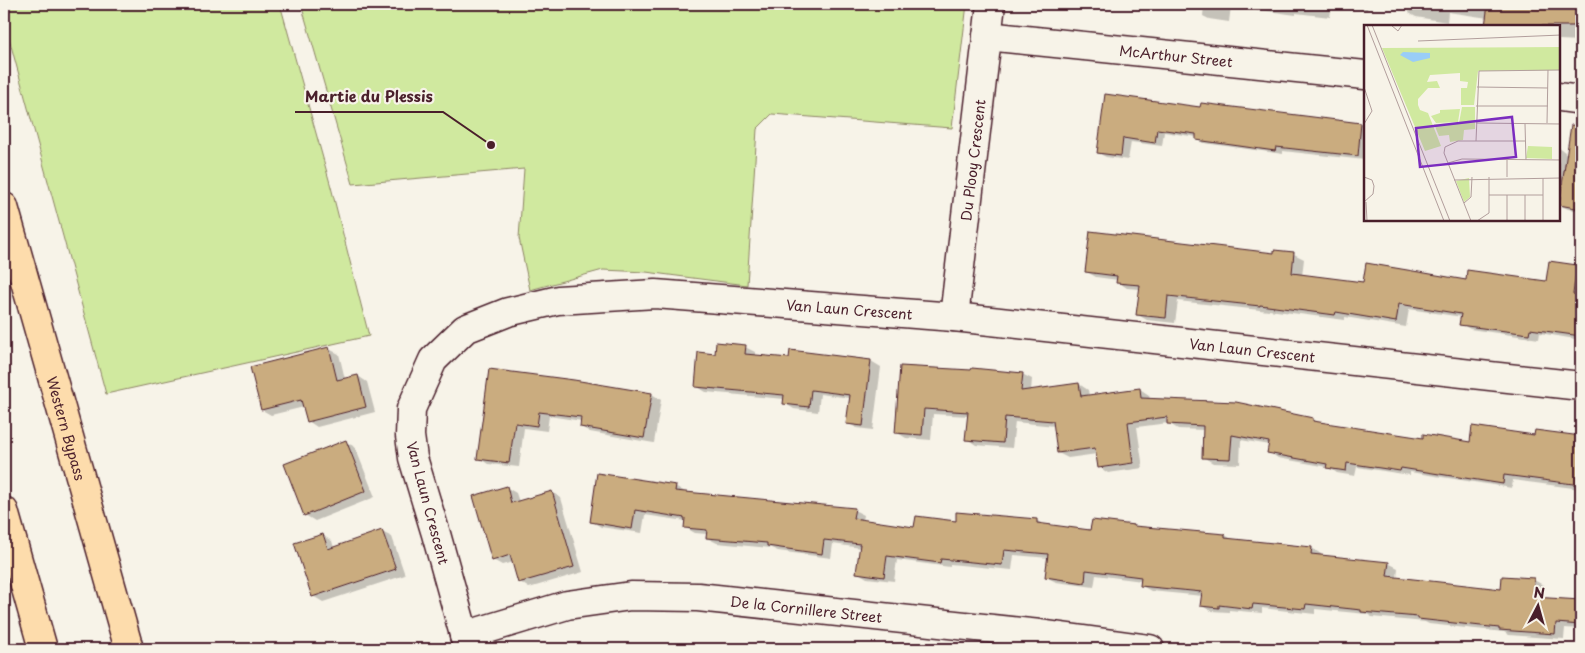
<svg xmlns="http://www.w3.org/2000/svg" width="1585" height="653" viewBox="0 0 1585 653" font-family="'Playpen Sans',sans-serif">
	<rect width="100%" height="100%" fill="#f7f3e8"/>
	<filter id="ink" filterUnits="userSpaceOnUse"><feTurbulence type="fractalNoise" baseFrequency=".02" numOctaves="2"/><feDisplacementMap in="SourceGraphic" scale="10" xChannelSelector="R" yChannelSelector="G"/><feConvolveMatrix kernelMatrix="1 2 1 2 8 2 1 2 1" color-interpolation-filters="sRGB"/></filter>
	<g filter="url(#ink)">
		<path fill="#d0e99f" stroke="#8d8465" d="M4 4H280L331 187 369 336 106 394 4 20Z
			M301 4H967L952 128 772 114 757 129 747 285 646 272 603 270 530 290 519 238 524 169 353 184Z"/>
		<path fill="#0003" d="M1194 4H1368L1367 10 1332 5 1330 17 1296 13V15L1231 6 1229 22 1209 19 1203 16 1204 5Z
			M1403 4H1556L1561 7V9L1581 11V41L1559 40V26H1487L1488 18 1448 12 1447 22 1416 17 1409 13 1411 5Z
			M1106 96 1201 108 1365 125V160L1283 151V154L1204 143 1197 139V137L1164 132 1162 146 1131 142 1128 160 1106 157 1098 153Z
			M1559 148 1565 152V154L1581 156V211L1568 209 1560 205 1564 181 1559 180Z
			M1275 251 1294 254 1304 259 1302 276 1364 284 1467 281 1547 282 1576 266 1581 269V340L1540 333 1539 339 1470 329 1461 324 1462 317 1409 309 1406 327 1345 317V320L1269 310V311L1178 301 1175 323 1147 320 1138 315 1140 289 1127 288 1118 282V280L1096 277 1087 272 1275 254Z
			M745 347 755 352V356L790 360 791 351 871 361 881 367 873 430 857 428 847 423 850 398 820 394 818 412 794 409 784 403 785 399 706 392 696 386 716 355Z
			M329 349 339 354 345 379 358 376 367 382 375 412 317 427 308 421 304 407 271 415 262 410Z
			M901 367 1022 374 1032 379 1031 391 1079 384 1088 390 1089 396 1140 389 1149 395 1150 400 1236 404 1313 419 1321 423 1424 439 1471 443 1535 436 1536 432 1581 438V489L1513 480 1512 488 1410 472V475L1357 467 1355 476 1337 473 1328 467 1278 458 1269 452 1270 445 1241 440 1240 464 1213 463 1203 457 1204 430 1178 429 1168 423 1137 427 1143 468 1108 473 1099 467 1097 454 1068 458 1058 453 1055 426 1015 422 1012 448 976 445 967 439 969 416 933 414 931 440 906 438 896 432Z
			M490 370 652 394 661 400 654 443 590 432 581 427 582 421 549 416 547 431 524 428 519 467 488 464 479 458Z
			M346 442 355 447 375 497 315 521 305 515Z
			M675 486 685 492 854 510 864 515 863 521 915 528 957 522 1036 520 1044 525 1091 531 1136 528 1225 535 1233 540 1312 548 1321 554V556L1388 563 1398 568 1397 579 1503 591 1534 580 1543 585 1542 599 1581 601V629L1565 628 1564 639 1509 635 1504 632 1429 624 1425 622 1372 617 1367 614 1315 609V614L1262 608V613L1229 610V612L1211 611 1202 606 1203 596 1151 591 1142 586V581L1096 575 1094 587 1056 582 1046 577 1049 558 1014 555 1012 570 950 564V567L897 560 894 581 867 578 857 572 861 548 833 544 831 558 778 551 771 548 717 543 707 538V534L695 533 686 528V521L645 515 642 533 601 527 591 521Z
			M506 487 516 493 519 502 552 492 561 498 583 572 529 588 520 582 513 562 502 565 493 560Z
			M382 532 392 537 405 575 323 602 313 596 322 535 332 541 334 548Z
			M692 644 701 649H612V646Z"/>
		<path fill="#caac7f" stroke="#4a1f2b" d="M1488 4H1555V8L1581 9V26H1485Z
			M1105 94 1200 107 1201 103 1361 123 1358 156 1276 147 1275 151 1196 140V134L1157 129 1155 143 1123 138 1121 156 1097 153Z
			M1571 125 1581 126V209L1559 205Z
			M1090 231 1274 253V250L1294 252 1292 273 1363 282 1366 263 1466 280 1467 270 1546 281 1549 261 1577 265 1573 294 1581 295V336L1530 329 1529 334 1459 325 1461 314 1399 304 1396 322 1336 312 1335 315 1260 305V306L1168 296 1166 318 1136 315 1140 285 1116 283 1117 276 1085 272Z
			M716 342 746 345 745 354 789 358 790 350 871 360 863 426 846 424 850 395 811 390 809 407 783 404 784 395 695 387 698 352 715 354Z
			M329 347 337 380 358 375 366 407 307 422 301 400 261 410 250 367Z
			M900 366 971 370 972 368 1023 373 1021 391 1079 383 1081 396 1140 388 1141 398 1236 402 1313 418V421L1423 438V434L1470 442 1472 426 1534 435 1535 430 1581 436V485L1504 475 1503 484 1401 468 1400 471 1347 463 1346 471 1326 468 1327 464 1267 453 1269 442 1232 435 1230 459 1202 458 1203 426 1167 424V417L1128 422 1133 463 1098 468 1095 448 1057 453 1053 421 1005 417 1003 443 965 440 968 412 924 409 922 435 895 433Z
			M489 369 574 380 652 393 644 438 580 427 581 417 539 412 537 426 515 423 509 463 477 459Z
			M346 440 366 491 304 516 284 464Z
			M597 473 676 485 675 491 855 508 853 518 914 527 916 516 956 521V512L1037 519V523L1090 530 1092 520 1134 525V526L1225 534V538L1312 547 1311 554 1389 562 1387 576 1501 589 1502 576 1534 578 1533 597 1581 600V625L1556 623 1555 634 1499 630V628L1418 619V617L1361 612V610L1306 604 1305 609 1253 604 1252 609 1219 605V608L1200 606 1202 592 1140 586 1141 577 1086 570 1085 583 1045 577 1048 554 1004 550 1002 565 941 559 940 563 887 556 884 577 856 573 860 544 824 540 822 554 767 546V543L706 538 707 530 684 528 685 518 635 510 632 529 590 522Z
			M507 486 511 503 552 491 574 567 518 583 510 555 492 561 473 496Z
			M382 530 396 569 312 597 294 543 323 534 328 549Z"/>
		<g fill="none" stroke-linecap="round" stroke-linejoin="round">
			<g stroke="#4a1f2b" stroke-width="31">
				<g id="minor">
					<path id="s1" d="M987 36 1365 75"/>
					<path d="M1559 97 1581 100"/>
					<path id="s2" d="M954 317 991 4"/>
					<path id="s3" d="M464 636 567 605 631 596 698 597 1040 634 1150 649"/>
					<path id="s4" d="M468 649 436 534 413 458 410 436 411 409 433 360 465 329 508 312 558 300 655 294 954 317 1581 386"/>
				</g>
			</g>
			<g stroke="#4a1f2b" stroke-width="31">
				<g id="highway">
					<path id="s5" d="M4 207 129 649"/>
					<path d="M4 511 43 649"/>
				</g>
			</g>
			<use href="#minor" stroke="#f7f3e8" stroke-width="28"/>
			<use href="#highway" stroke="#fddcac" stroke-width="28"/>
		</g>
	</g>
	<g text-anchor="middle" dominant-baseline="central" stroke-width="4.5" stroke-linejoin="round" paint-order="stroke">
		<g font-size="14" fill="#4a1f2b" stroke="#f7f3e8">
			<text stroke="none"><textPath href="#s1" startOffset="190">McArthur Street</textPath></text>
			<text stroke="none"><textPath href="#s2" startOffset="158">Du Plooy Crescent</textPath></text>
			<text stroke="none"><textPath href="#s4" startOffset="736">Van Laun Crescent</textPath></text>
			<text stroke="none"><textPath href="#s4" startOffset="1141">Van Laun Crescent</textPath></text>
			<text stroke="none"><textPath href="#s5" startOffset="230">Western Bypass</textPath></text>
			<text transform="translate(428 503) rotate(75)">Van Laun Crescent</text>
			<text stroke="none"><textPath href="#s3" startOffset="348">De la Cornillere Street</textPath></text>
		</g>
	</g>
	<g transform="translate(1364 25)">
		<rect width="196" height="196" fill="#f7f3e8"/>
		<path d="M196 22V45L114 46 110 80H97V63H103L104 57 96 56V48L66 50 63 57 73 56 76 63H64L54 74V80L56 85 64 88 77 121 61 126 18 23ZM98 82H111V104L100 105 99 115 86 117 85 110 75 111 70 99 95 98ZM96 84 94 97 72 98 67 91 76 88V85ZM164 121 188 122V134L162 133ZM105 153 106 172 100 177 92 156Z" fill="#d0e99f"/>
		<path d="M39 27 66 28V33L49 37 36 30Z" fill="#99cdf7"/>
		<path fill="none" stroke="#b29e9c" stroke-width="1" d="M3 0 80 196M8 0 86 196M27 0 34 6 38 0M54 16 197 10M0 62 8 86 0 99M113 62 184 63M112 81H184M112 98 197 99M183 98 184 45M161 99 162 135M112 116 115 46 197 45M143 135V152M84 138 98 134 197 135M0 152 8 155 10 161 9 169 0 177M90 155 197 153M125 170H179M2 177 3 196M100 178 107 172 108 152M107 196 80 128 81 122 94 116H161M113 196 125 188V152M143 196V170M161 196V170M179 196V153"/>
		<path fill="#7b2cbf" fill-opacity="0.15" stroke="#7b2cbf" stroke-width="2.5" d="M148 92 152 132 56 142 52 103Z"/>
		<rect width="196" height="196" fill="none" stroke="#4a1f2b" stroke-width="2.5"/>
	</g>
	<path fill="none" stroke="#4a1f2b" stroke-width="2" d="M491 145L443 112H295"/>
	<circle fill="#4a1f2b" stroke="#f7f3e8" stroke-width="2" cx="491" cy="145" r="5"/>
	<g font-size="15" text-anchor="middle" font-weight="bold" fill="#4a1f2b" stroke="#f7f3e8" stroke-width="4.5" stroke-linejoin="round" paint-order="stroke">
		<text x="369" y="102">Martie du Plessis</text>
	</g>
	<rect width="1585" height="653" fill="none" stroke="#f7f3e8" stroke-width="20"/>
	<rect x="10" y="10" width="1565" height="633" fill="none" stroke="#4a1f2b" stroke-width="2" filter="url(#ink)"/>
	<g transform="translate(1538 606) rotate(6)" stroke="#f7f3e8" stroke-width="4" paint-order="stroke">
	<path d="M0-4L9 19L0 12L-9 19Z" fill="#4a1f2b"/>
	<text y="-8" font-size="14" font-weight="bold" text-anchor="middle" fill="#4a1f2b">N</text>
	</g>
</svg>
